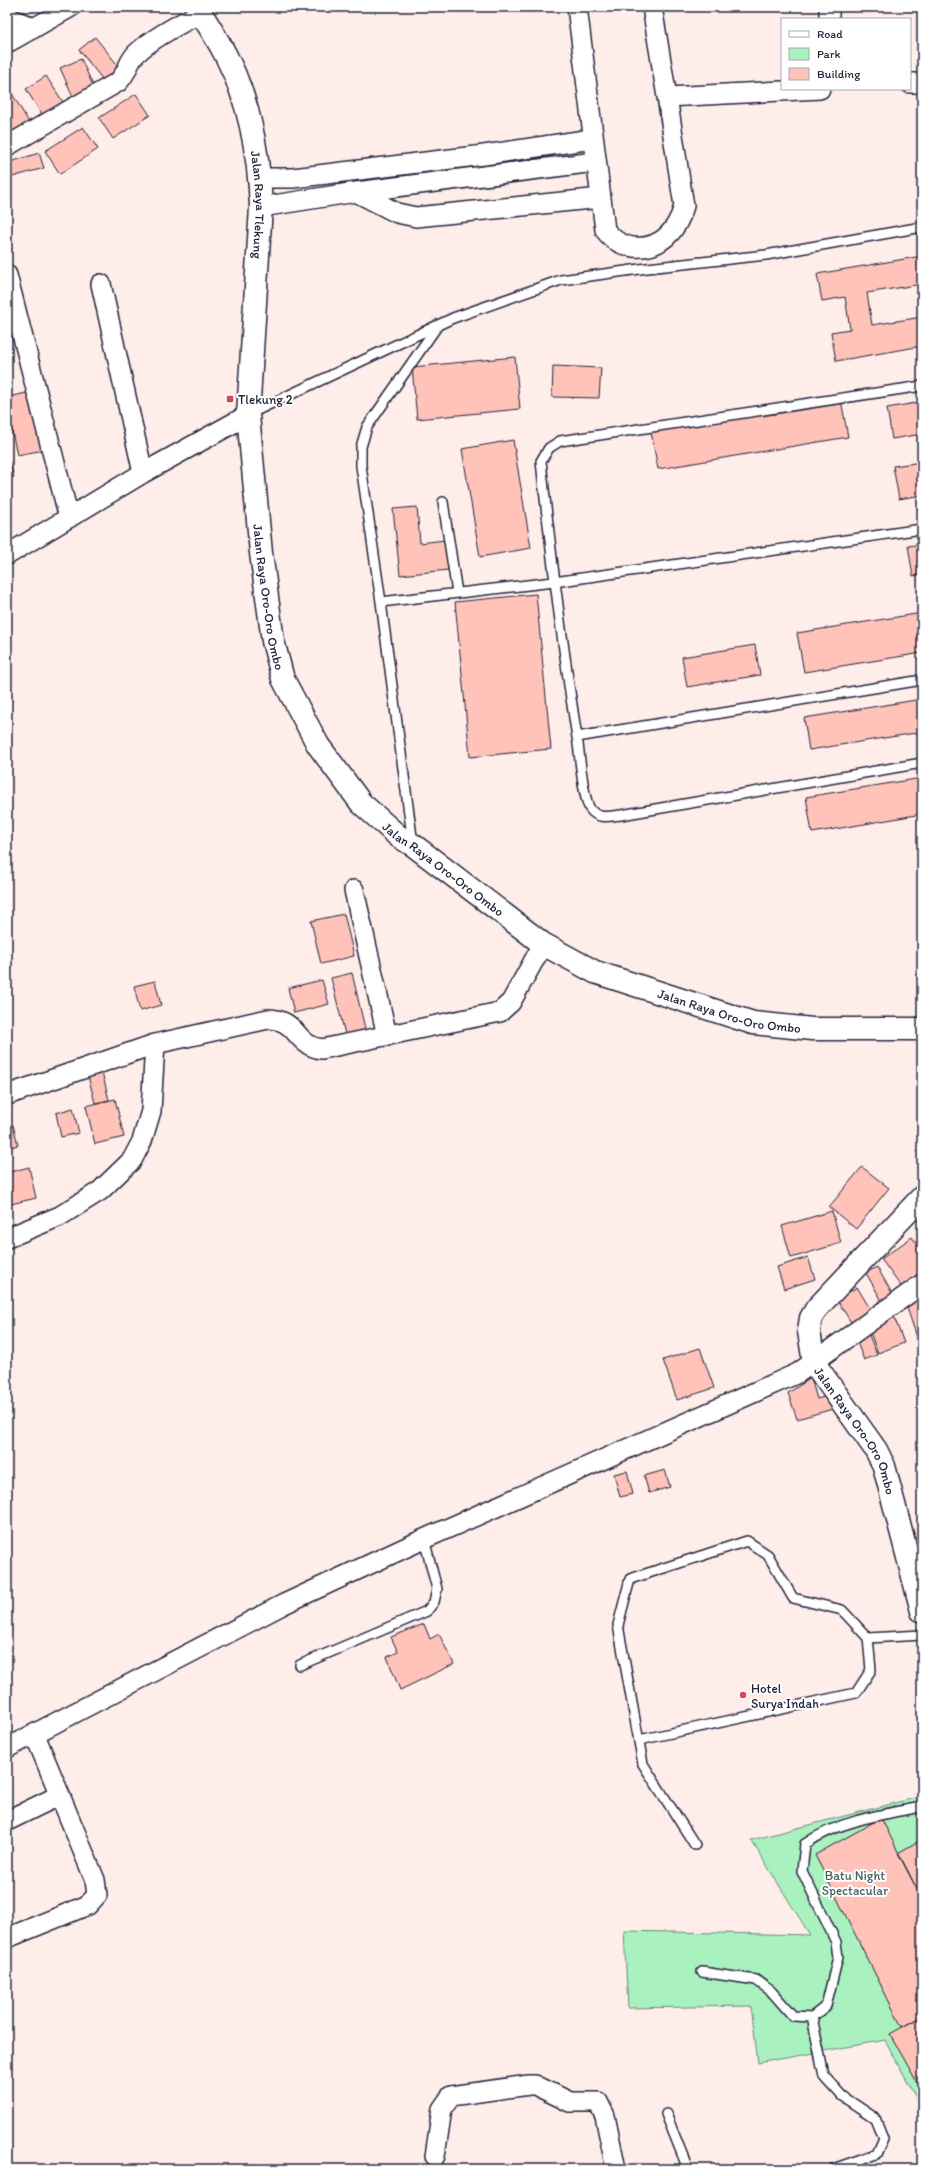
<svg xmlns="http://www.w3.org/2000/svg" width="929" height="2176" viewBox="0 0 929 2176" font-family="Itim,sans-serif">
	<rect width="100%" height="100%" fill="#ffedea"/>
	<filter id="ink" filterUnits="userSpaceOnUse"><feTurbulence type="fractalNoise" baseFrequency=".025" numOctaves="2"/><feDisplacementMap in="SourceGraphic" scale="8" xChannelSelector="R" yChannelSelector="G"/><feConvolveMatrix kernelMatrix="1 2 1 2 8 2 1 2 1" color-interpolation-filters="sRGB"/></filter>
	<g filter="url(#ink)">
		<path fill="#a9f1be" stroke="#668a7c" d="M922 1796V2108L885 2040 758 2063 751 2006 628 2008 624 1931 810 1935 751 1840Z"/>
		<path fill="#ffc3b9" stroke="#22223b" d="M95 37 120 68 104 81 79 50Z
			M81 59 96 92 75 101 60 68Z
			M46 76 65 105 44 118 26 89Z
			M11 92 30 124 7 138V95Z
			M136 94 150 115 113 139 99 118Z
			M83 127 98 149 60 174 45 151Z
			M39 153 44 168 9 178 7 163Z
			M922 256V284L867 293 872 325 922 317V346L836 361 831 332 850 329 845 297 822 301 817 274Z
			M515 357 520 409 417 419 412 367Z
			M553 366 601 368 599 398 552 397Z
			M32 392 44 450 17 455 7 408V397Z
			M841 400 848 437 658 469 651 432Z
			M922 402V434L892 439 887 408Z
			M513 440 531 548 480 557 462 449Z
			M7 453 14 477 7 479Z
			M922 462V495L899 499 893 466Z
			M417 507 420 543 445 540 448 570 400 575 393 509Z
			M922 544V574L913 576 908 546Z
			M536 594 551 749 470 757 455 602Z
			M922 613V653L804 672 797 633Z
			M755 645 760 675 687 687 682 657Z
			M922 699V732L809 750 804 718Z
			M922 778V814L812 833 806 797Z
			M344 914 354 956 321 964 311 921Z
			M352 973 366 1033 346 1038 331 978Z
			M322 980 329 1004 294 1013 288 988Z
			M155 981 161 1005 140 1011 134 986Z
			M101 1068 109 1100 95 1103 87 1072Z
			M115 1099 124 1137 95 1144 86 1106Z
			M73 1108 79 1133 61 1137 56 1113Z
			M13 1125 18 1145 7 1148V1127Z
			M29 1167 36 1198 7 1205V1173Z
			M862 1167 889 1188 856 1229 829 1207Z
			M832 1211 841 1243 791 1258 782 1226Z
			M912 1237 922 1251V1274L902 1288 881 1259Z
			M808 1257 815 1279 784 1289 777 1267Z
			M877 1267 893 1295 882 1301 866 1273Z
			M857 1287 872 1312 852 1324 837 1300Z
			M922 1297V1342L919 1343 905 1302Z
			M893 1314 904 1343 878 1353 867 1324Z
			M869 1335 877 1355 864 1360 856 1340Z
			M700 1348 714 1388 677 1400 663 1360Z
			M811 1378 817 1399 830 1395 833 1409 797 1419 788 1393Z
			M665 1470 670 1487 649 1493 644 1476Z
			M627 1471 633 1494 620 1497 614 1474Z
			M424 1624 430 1639 439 1634 454 1664 400 1690 387 1657 398 1652 391 1637Z
			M881 1818 922 1899V2016L902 2027 815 1855Z
			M922 1839V1899L898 1853Z
			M922 2016V2091L890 2034Z"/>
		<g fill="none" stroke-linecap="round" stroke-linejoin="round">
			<g stroke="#22223b" stroke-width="12">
				<path id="lane" d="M438 325 367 427 361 447V466L381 602 554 582 922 529
					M922 386 560 441 549 448 541 461C551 556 563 650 578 744 580 758 583 798 590 809 598 820 610 816 621 815L922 763
					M249 414 453 318 561 280 647 268 766 255 922 227
					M443 502 457 593
					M381 602 413 844
					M577 737 922 680
					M300 1665 427 1611 434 1602 437 1589 424 1539
					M639 1740 856 1693 871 1670 868 1638
					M695 1845 643 1764 618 1625 630 1579 747 1541 768 1555 793 1598 842 1610 868 1638 922 1635
					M702 1972 756 1980 771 1991 793 2016 812 2017 826 2006 838 1957 836 1942 802 1871 805 1844C838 1821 883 1814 922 1807
					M812 2017 824 2076 842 2096 875 2118 883 2138 876 2154 833 2169
					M666 2114 688 2169"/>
			</g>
			<g stroke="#22223b" stroke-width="22">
				<path id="street" d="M577 7 605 230C612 240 621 245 633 247 660 250 677 231 684 206L667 97
					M652 7 667 97 820 89
					M7 17 34 28
					M829 19V7
					M7 43 71 7
					M910 83H922
					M7 146 118 82C128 73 128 60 138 52 152 39 183 22 201 13
					M260 178H293L484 155 592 139
					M356 192 397 213 416 217 601 198
					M261 207 356 192 595 162
					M7 275 69 518
					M101 284 143 473
					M7 555 143 473 248 415
					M354 890 387 1036
					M7 1095 155 1044 268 1019C300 1020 293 1045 322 1049L500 1012 511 1002 543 944
					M7 1238 60 1216 100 1191 132 1160 142 1141 151 1111 155 1044
					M7 1748 284 1604 424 1539 798 1373 922 1284
					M7 1821 60 1795
					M7 1938 88 1905 97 1895 95 1880 35 1735
					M435 2156 442 2109 451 2096 529 2085H535L570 2102H598L605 2116 616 2169"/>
			</g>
			<g stroke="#22223b" stroke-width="25">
				<g id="secondary">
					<path id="s1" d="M197 7C208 25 219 41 228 60 250 104 259 157 261 207L248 415 261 553 273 641 283 679 318 745 361 803 398 836 413 845 543 944 595 972 753 1023 812 1029H922"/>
					<path id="s2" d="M922 1197 817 1308 811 1318 809 1331 814 1363 876 1450 884 1466 922 1611"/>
				</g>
			</g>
			<use href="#lane" stroke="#fff" stroke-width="9"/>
			<use href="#street" stroke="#fff" stroke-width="19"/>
			<use href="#secondary" stroke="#fff" stroke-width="22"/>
		</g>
	</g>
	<g fill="#d1495b" stroke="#fff" stroke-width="1.5">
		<rect x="226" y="395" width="8" height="8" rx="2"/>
		<circle cx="743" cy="1695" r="4"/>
	</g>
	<g text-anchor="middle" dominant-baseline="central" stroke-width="4" stroke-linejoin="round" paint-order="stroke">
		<g font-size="13" fill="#22223b" stroke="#fff">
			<text stroke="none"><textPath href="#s1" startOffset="211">Jalan Raya Tlekung</textPath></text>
			<text stroke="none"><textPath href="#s1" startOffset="605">Jalan Raya Oro-Oro Ombo</textPath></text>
			<text stroke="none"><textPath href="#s1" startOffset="941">Jalan Raya Oro-Oro Ombo</textPath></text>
			<text stroke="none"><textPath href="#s1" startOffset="1265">Jalan Raya Oro-Oro Ombo</textPath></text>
			<text stroke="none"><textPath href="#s2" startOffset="290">Jalan Raya Oro-Oro Ombo</textPath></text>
		</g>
		<g font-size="13" fill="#22223b" stroke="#fff" text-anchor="start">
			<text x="238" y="399">Tlekung 2</text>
			<text x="751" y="1688">Hotel<tspan x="751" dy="15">Surya Indah</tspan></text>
		</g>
		<g font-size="13" fill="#4a6062" stroke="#fff">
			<text x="855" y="1875">Batu Night<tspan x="855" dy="15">Spectacular</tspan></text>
		</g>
	</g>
	<rect width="929" height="2176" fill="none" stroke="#fff" stroke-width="24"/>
	<rect x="12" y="12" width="905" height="2152" fill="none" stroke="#22223b" stroke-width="1.5" filter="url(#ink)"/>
	<rect x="781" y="18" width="130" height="72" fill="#ffffff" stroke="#a7a7b1"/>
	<rect x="789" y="31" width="20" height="6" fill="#ffffff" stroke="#a7a7b1"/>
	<text x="817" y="38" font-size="12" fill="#22223b">Road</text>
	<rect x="789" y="48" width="20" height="12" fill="#a9f1be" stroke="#a7a7b1"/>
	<text x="817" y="58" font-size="12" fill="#22223b">Park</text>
	<rect x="789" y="68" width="20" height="12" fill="#ffc3b9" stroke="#a7a7b1"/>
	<text x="817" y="78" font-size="12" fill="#22223b">Building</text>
</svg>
